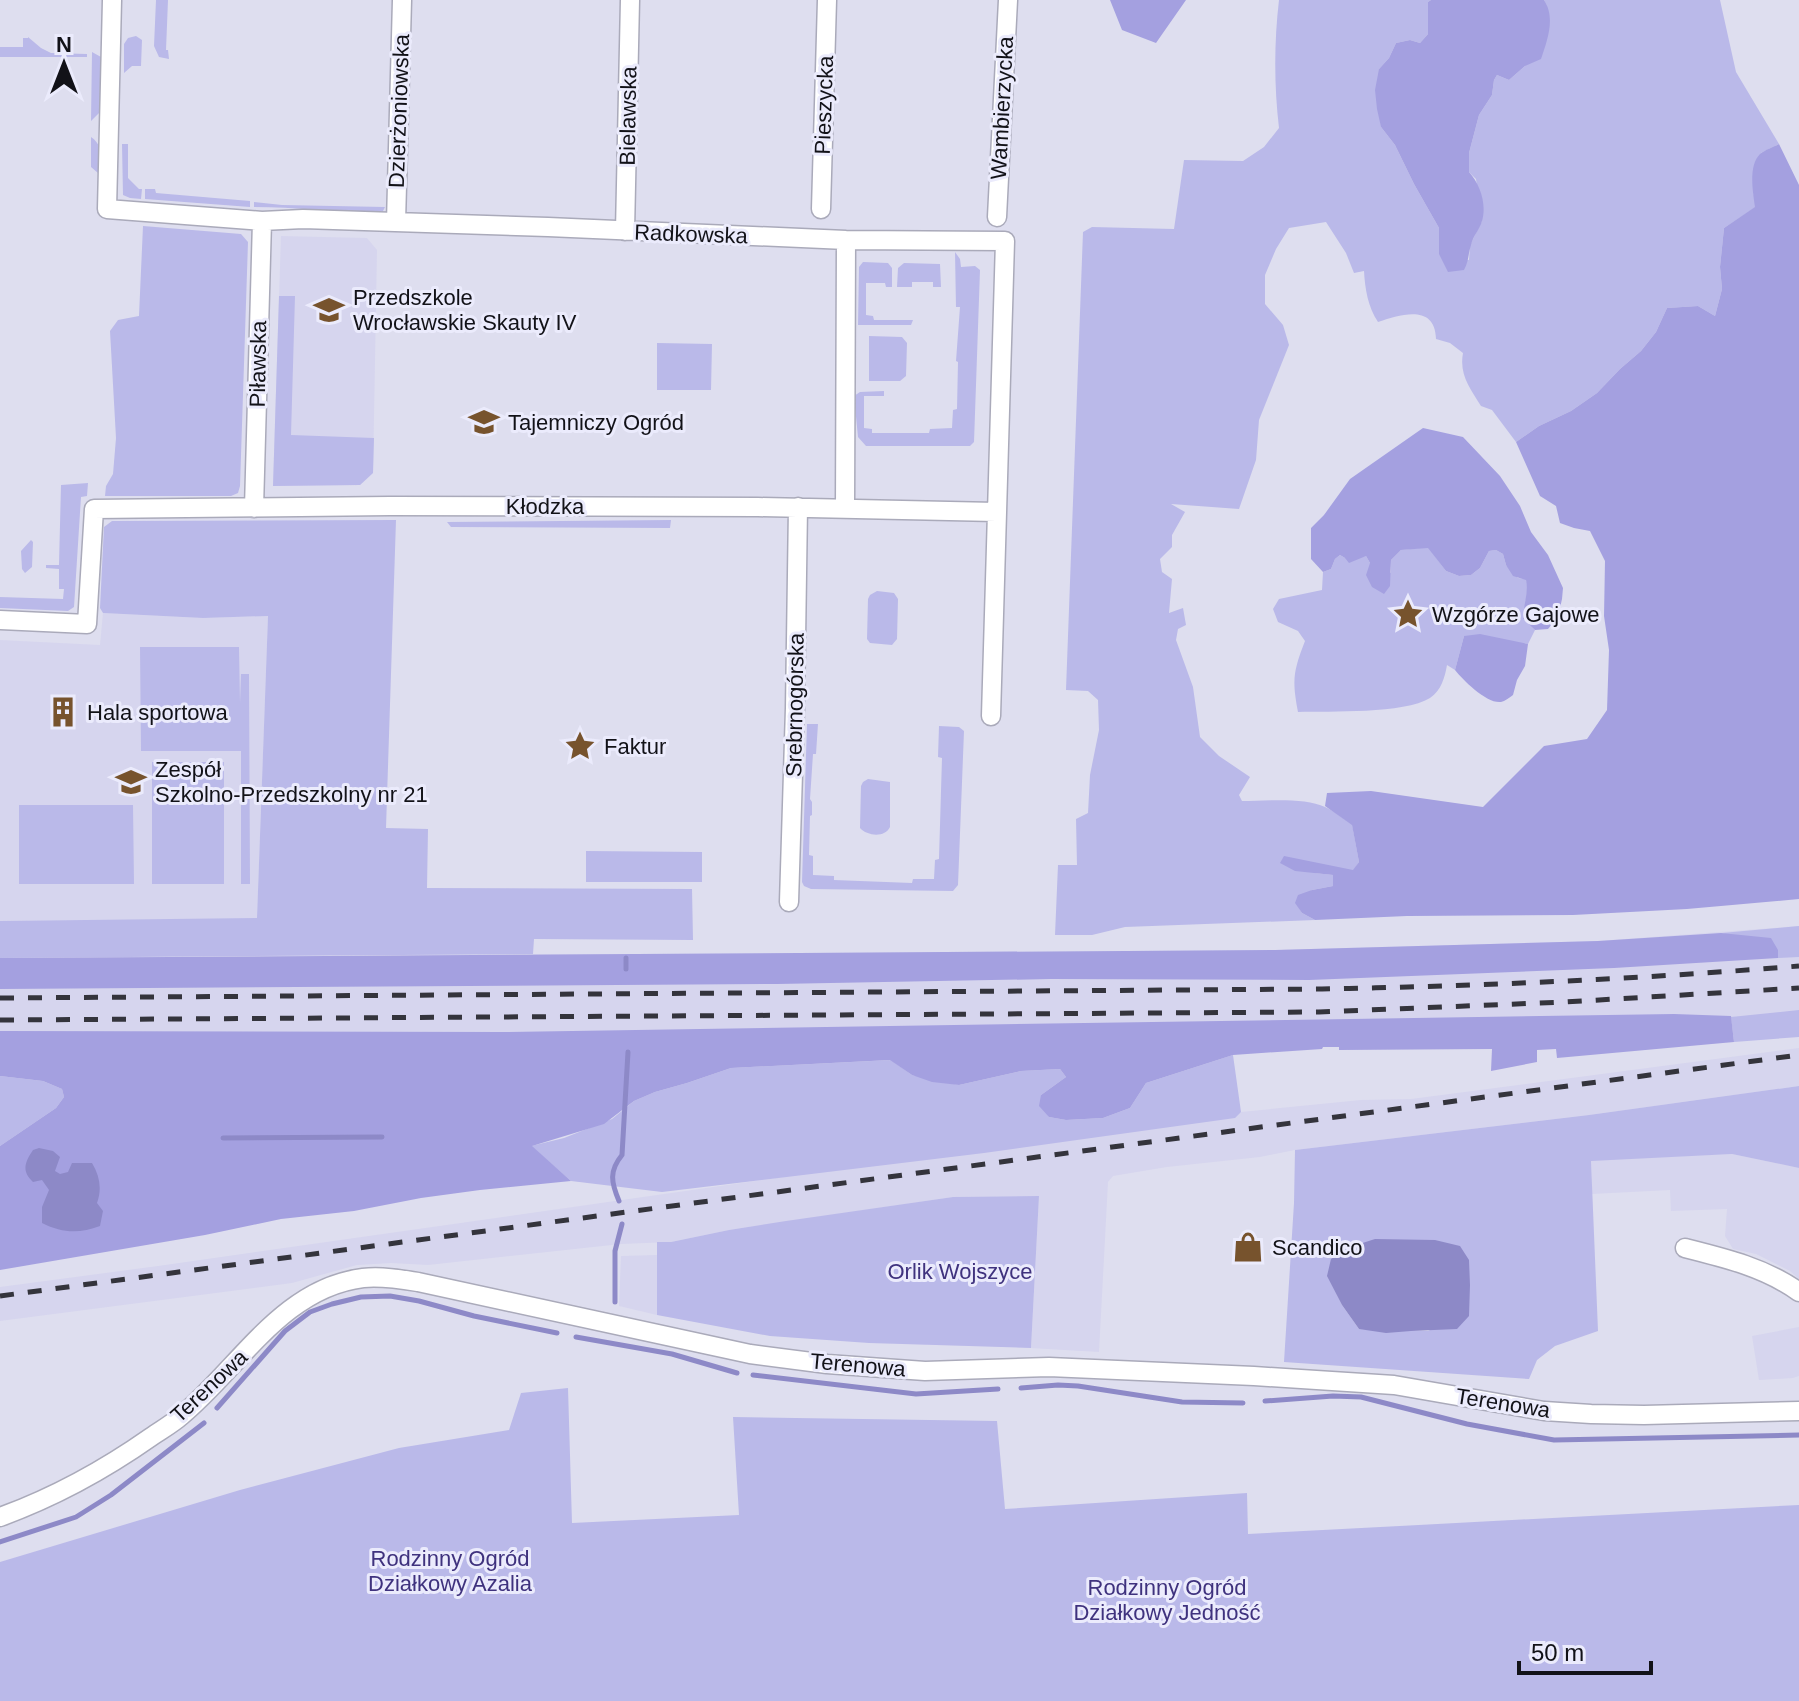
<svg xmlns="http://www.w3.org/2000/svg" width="1799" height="1701" viewBox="0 0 1799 1701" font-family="Helvetica,sans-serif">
	<rect width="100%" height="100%" fill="#dedeef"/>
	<path fill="#d6d5ee" d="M281 236 367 238 377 250 373 473 360 485 273 486Z
		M103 613 203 618 268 616 257 919 0 921V640L100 645Z
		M1799 926V1021L1493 1027 0 1070V958L1275 950 1598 941Z
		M1799 1048V1086L1589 1115 1295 1150 1260 1157 1167 1167 1113 1176 1108 1182 1099 1352 1031 1348 1039 1196 953 1197 729 1230 671 1242 621 1244 428 1265 391 1263 357 1265 292 1283 0 1321V1287L158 1266 1241 1112 1361 1100 1411 1099Z
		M1732 1154 1799 1168V1279L1790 1271 1756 1254 1733 1249 1725 1236 1727 1209 1671 1211 1670 1190 1592 1194 1591 1160Z
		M657 1255V1315L619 1306 621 1256Z
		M1799 1327V1376L1793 1378 1759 1380 1752 1336Z"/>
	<path fill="#bab9e9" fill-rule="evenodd" d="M156 0H168L166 50H168L169 59 159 57 154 46Z
		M1279 0H1431L1428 2V34L1420 43 1410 40 1396 43 1389 58 1379 69 1381 127 1395 145 1414 184 1439 228V254L1469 260 1470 245 1482 221 1476 179 1469 172V153L1479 115 1492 95 1494 80 1497 75 1509 80 1525 66 1547 6 1544 0H1720L1736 72 1779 144 1761 153 1753 190 1756 207 1724 228 1720 267 1722 289 1715 316 1698 306 1667 308 1656 332 1641 351 1620 369 1597 393 1571 411 1539 426 1516 442 1492 410 1481 406C1470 388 1459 375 1463 353L1450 343 1436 339C1435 303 1400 315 1378 322 1368 307 1365 289 1364 271L1354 273 1346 253 1326 222 1289 228 1276 249 1265 275V304L1283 325 1289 345 1259 420 1256 460 1239 509 1171 504 1185 512 1172 535V547L1160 559 1162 572 1172 579 1169 613 1183 608 1186 625 1178 629 1176 640 1193 687 1200 737 1219 756 1250 777 1239 795 1242 801C1264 801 1305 797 1325 807 1335 811 1343 819 1352 824L1359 862 1354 870 1315 873 1333 875V886L1312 890 1296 903 1302 913 1315 920 1125 927 1092 935H1055L1058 865H1077L1076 819 1088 813 1090 775 1099 730 1098 700 1088 691 1066 690 1083 232 1092 227 1174 229 1184 160 1243 161 1264 147 1279 128C1274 86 1274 42 1279 0Z
		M136 36 142 40 141 66H132L124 73V44L128 38Z
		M28 37 41 48 51 53 87 54V57H0V47H23V38H28Z
		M92 52 101 57 102 60 101 111 91 121Z
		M91 137C104 146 101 158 101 172L98 173 91 167Z
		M122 144H128V178L139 189H142L141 199 130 198 123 195Z
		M145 189H155L156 193 250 201V207L145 199Z
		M254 202 282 205 385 207 383 211 375 213C334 212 295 207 254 207Z
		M143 226 241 234 248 242 240 486 238 493 231 496H105L106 486 113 474 116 438 110 331 118 320 139 316Z
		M955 252 960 259 961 267 975 266 980 270 974 442 970 446H866L858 437 854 396 860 392 884 391V396H864V428L872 429V433H929L930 429 952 428 953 410 957 409 958 362 956 361 960 307H956Z
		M863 262 888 263 892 268V287H886L885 283H866V315L873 316 874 320H913L911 325H858L859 267Z
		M904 263 940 264 941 287H933V282H912V287H897L898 268Z
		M279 296H295L291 435 374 438 373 473 360 485 273 486Z
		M869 336 902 337 907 343 906 376 900 381H869Z
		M657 343 712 344 711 390H657Z
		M88 483 87 496 81 497 74 607 68 611 0 608V597L63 599 64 589H59V569L46 568V565H59L61 485Z
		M396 520 386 828 428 829 427 888 692 889 693 940 534 939 533 954 0 958V921L257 918 268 616 203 618 103 613 100 608 104 527 112 521Z
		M671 520 670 528 451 527 447 522Z
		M31 540 33 542 32 567 25 573 22 569 21 551Z
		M1428 547 1446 571 1459 576 1471 575 1480 568 1489 551 1496 550 1503 554 1506 565 1518 578 1526 579 1528 586 1523 619 1535 630 1528 644 1464 636 1455 670 1447 665C1445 677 1441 691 1430 698 1404 714 1330 711 1298 712 1292 680 1293 672 1305 641L1298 631 1278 622 1273 609 1279 599 1322 590 1323 572 1331 569 1335 559 1340 555 1345 558 1366 556 1370 563 1391 573V560L1401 550Z
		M877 591 894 593 898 599 897 639 892 645 870 643 867 639 868 599 870 595Z
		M140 647H239L240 703 241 674H249L250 884H241V751H141Z
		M807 724H818L816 754H813L810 799 812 802V815L810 816 809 855 813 856V875L834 876V880L912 883 913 879H934L935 860 939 859 942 758 938 757 939 726 959 727 964 731 958 885 953 891 811 889 804 886 802 882Z
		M152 762H224V884H152Z
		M868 779 890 782V827C885 838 867 836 860 828L861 786 863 782Z
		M19 805H133L134 884H19Z
		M586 851 702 852V882H586Z
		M1799 926V957L1778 958V950L1722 933Z
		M1799 1010V1037L1734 1042 1731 1017Z
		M1233 1055 1241 1112 1235 1118 984 1153 662 1192 571 1181 531 1146 564 1138 612 1119 634 1101 655 1092 687 1083 731 1068 891 1060 912 1075 959 1085 1021 1071 1060 1069 1066 1077 1041 1095 1049 1117 1066 1120 1103 1118 1130 1108 1146 1083Z
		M0 1076 43 1081 62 1089 64 1097 56 1108 0 1146Z
		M1799 1086V1168L1732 1154 1591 1161 1598 1331 1555 1346 1537 1360 1529 1379 1284 1362 1294 1203 1295 1150 1589 1115ZM1328 1276 1430 1331 1359 1329 1342 1305Z
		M1039 1196 1031 1348 869 1343 770 1336 657 1315V1242H671L729 1230 786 1221 953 1197Z
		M568 1388 572 1523 739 1515 733 1417 997 1421 1005 1509 1247 1493 1248 1534 1799 1505V1701H0V1562L240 1490 399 1448 509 1430 521 1393Z"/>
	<path fill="#a4a0e0" d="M1110 0H1186L1156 43 1122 30Z
		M1431 0H1544C1556 18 1547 41 1541 59L1525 66 1509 80 1497 75 1494 80 1492 95 1479 115 1469 153V172C1480 184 1487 204 1482 221 1480 229 1473 236 1471 245 1468 254 1469 261 1464 270L1448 272 1439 254V228L1414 184 1395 145 1381 127 1377 109 1375 90 1379 69 1389 58 1396 43 1410 40 1420 43 1428 34V2Z
		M1779 144 1799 185V899L1687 909 1573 915 1407 916 1315 920 1302 913 1295 903 1298 895 1312 890 1333 886V875L1295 871 1280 863 1284 856 1353 870 1359 862 1352 825 1325 806 1327 793 1371 791 1483 807 1544 746 1587 739 1607 710 1609 650 1604 616 1605 561 1590 531 1574 528 1560 523 1556 506 1540 496 1516 442 1539 426 1571 411 1597 393 1620 369 1641 351 1656 332 1667 308 1698 306 1715 316 1722 289 1720 267 1724 228 1755 207C1753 192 1748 166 1760 154 1765 150 1773 147 1779 144Z
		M1423 428 1463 437 1500 476 1520 506 1531 532 1548 555 1563 588 1562 599 1558 617 1548 629 1535 630 1523 619C1523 607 1529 591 1526 580L1513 576 1506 565 1503 554 1496 550 1489 551 1480 568 1471 575 1459 576 1446 571 1428 548 1401 550 1391 560 1390 586 1384 594 1372 587 1366 575 1370 563 1366 556 1349 563 1345 558 1340 555 1335 559 1331 569 1323 572 1311 559V528L1324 515 1350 479Z
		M1480 634 1528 644 1525 666 1517 680 1513 695C1509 698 1505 701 1501 702 1487 704 1463 680 1455 670L1464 636Z
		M1721 933 1771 938 1778 950V958L1614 968 1309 980 1051 979 777 984 0 989V958L1275 950 1598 941Z
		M1674 1014 1731 1016 1734 1042 1557 1058 1556 1049 1537 1050V1062L1491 1071 1492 1049 1339 1050V1047H1323L1322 1049 1233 1055 1146 1083 1130 1108 1103 1118 1066 1120 1049 1117 1039 1106 1041 1095 1066 1077 1060 1069 1021 1071 959 1085 932 1082 912 1075 890 1060 731 1068 687 1083 655 1092 634 1101 604 1124 532 1146 571 1181 480 1190 421 1198 354 1211 281 1219 205 1235 0 1270V1146L56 1108 64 1097 62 1089 43 1081 0 1076V1031L504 1032Z"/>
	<path fill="#8d89c7" d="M39 1148 53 1151 60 1157 55 1171 60 1174 68 1172 72 1163H92C100 1176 102 1189 97 1203L103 1211 100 1226C79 1234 62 1233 42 1223V1207L49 1190 42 1180 33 1182C21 1171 25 1162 33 1150Z
		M1375 1239 1435 1240 1460 1246 1469 1260 1470 1285 1469 1316 1457 1329 1411 1331 1386 1333 1359 1329 1342 1305 1327 1276 1331 1259 1347 1248Z"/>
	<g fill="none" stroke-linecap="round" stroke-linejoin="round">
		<path stroke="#8d89c7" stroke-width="5" d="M626 958V969
			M223 1138 382 1137
			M619 1201C611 1182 609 1171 622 1155L628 1052
			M615 1302V1251L622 1224
			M576 1337 672 1354 737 1373
			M753 1375 916 1394 998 1389
			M1021 1388 1058 1385 1078 1386 1182 1402 1243 1403
			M1265 1401 1333 1396 1361 1397 1467 1424 1554 1440 1799 1435
			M217 1408 285 1331 310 1312 332 1304 361 1297 390 1296 419 1301 474 1316 557 1333
			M0 1542 76 1517 111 1495 204 1423"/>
		<g stroke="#aaaaba" stroke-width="21">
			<path id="minor" d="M112 0 107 209 262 221 303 219 548 227 846 240 1005 241 991 716
				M821 209 827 0
				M997 217 1008 0
				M396 222 402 0
				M625 231 630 0
				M254 508 262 221
				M845 508 846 240
				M0 620 87 624 94 509 390 506 758 507 996 512
				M789 902 795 708 798 507
				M1685 1248C1725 1258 1766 1268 1799 1292
				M0 1517C55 1497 104 1470 151 1437 161 1430 172 1424 181 1416 239 1368 282 1288 363 1278 381 1276 400 1279 418 1282L750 1354 827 1364 925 1371 1049 1367 1254 1376 1394 1385 1544 1411 1591 1414 1644 1415 1799 1411"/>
		</g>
		<use href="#minor" stroke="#fff" stroke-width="18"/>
		<path stroke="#34343c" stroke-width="5" stroke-dasharray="14 14" stroke-linecap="butt" d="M0 998 1322 989C1481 986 1640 979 1799 966
			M0 1020 1319 1012 1565 1002 1799 988
			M0 1296 1799 1055"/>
	</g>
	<defs>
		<g id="school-bare" transform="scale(2.4)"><path d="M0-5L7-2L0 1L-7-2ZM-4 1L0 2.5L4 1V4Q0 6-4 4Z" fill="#77532d" stroke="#ebebfc" stroke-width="2.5" paint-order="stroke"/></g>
		<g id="sight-bare" transform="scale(2.4)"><path d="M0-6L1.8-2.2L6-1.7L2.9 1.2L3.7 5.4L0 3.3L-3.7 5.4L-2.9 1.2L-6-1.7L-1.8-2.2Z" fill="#77532d" stroke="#ebebfc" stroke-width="2.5" paint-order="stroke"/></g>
		<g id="building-bare" transform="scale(2.4)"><path d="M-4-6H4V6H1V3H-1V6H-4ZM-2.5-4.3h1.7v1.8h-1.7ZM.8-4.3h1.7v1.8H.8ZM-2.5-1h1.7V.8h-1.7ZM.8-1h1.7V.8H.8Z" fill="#77532d" stroke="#ebebfc" stroke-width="2.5" paint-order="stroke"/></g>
		<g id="shop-bare" transform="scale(2.4)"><path d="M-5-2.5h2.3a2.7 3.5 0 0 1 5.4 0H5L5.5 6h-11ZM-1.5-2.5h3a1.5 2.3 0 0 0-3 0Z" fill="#77532d" stroke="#ebebfc" stroke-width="2.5" paint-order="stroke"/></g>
	</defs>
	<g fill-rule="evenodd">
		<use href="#school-bare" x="329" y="310"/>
		<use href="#school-bare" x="484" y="422"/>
		<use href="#sight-bare" x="1408" y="614"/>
		<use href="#building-bare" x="63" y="712"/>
		<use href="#sight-bare" x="580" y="746"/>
		<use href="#school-bare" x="131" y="782"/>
		<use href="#shop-bare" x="1248" y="1247"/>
	</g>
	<g text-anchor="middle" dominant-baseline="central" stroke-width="6" stroke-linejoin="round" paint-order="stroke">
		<g font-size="22" fill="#121218" stroke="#ebebfc">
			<text transform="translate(824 105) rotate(-88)">Pieszycka</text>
			<text transform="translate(1002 108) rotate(-87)">Wambierzycka</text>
			<text transform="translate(399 111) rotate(-88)">Dzierżoniowska</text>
			<text transform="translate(628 116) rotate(-89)">Bielawska</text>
			<text transform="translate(691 234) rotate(2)">Radkowska</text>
			<text transform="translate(258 364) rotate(-89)">Piławska</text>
			<text x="545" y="506">Kłodzka</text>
			<text transform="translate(795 705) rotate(-89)">Srebrnogórska</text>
			<text transform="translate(858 1365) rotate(5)">Terenowa</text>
			<text transform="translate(209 1386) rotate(-43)">Terenowa</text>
			<text transform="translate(1503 1403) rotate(9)">Terenowa</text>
		</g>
		<g font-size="22" fill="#121218" stroke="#ebebfc" text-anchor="start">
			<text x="353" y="297">Przedszkole<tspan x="353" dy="25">Wrocławskie Skauty IV</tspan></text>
			<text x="508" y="422">Tajemniczy Ogród</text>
			<text x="1432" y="614">Wzgórze Gajowe</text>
			<text x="87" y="712">Hala sportowa</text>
			<text x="604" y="746">Faktur</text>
			<text x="155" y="769">Zespół<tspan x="155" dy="25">Szkolno-Przedszkolny nr 21</tspan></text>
			<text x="1272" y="1247">Scandico</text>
		</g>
		<g font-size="22" fill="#3f327e" stroke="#ebebfc">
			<text x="960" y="1271">Orlik Wojszyce</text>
			<text x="450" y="1558">Rodzinny Ogród<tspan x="450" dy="25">Działkowy Azalia</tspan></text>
			<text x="1167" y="1587">Rodzinny Ogród<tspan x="1167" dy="25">Działkowy Jedność</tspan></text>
		</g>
	</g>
	<g transform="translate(64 64)" stroke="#ebebfc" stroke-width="6" paint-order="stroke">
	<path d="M0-6L14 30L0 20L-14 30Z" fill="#121218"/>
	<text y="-12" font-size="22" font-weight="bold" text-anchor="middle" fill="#121218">N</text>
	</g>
	<path d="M1519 1661v12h132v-12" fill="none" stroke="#121218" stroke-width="4"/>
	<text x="1531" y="1661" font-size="24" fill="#121218" stroke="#ebebfc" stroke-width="6" paint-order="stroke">50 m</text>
</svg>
